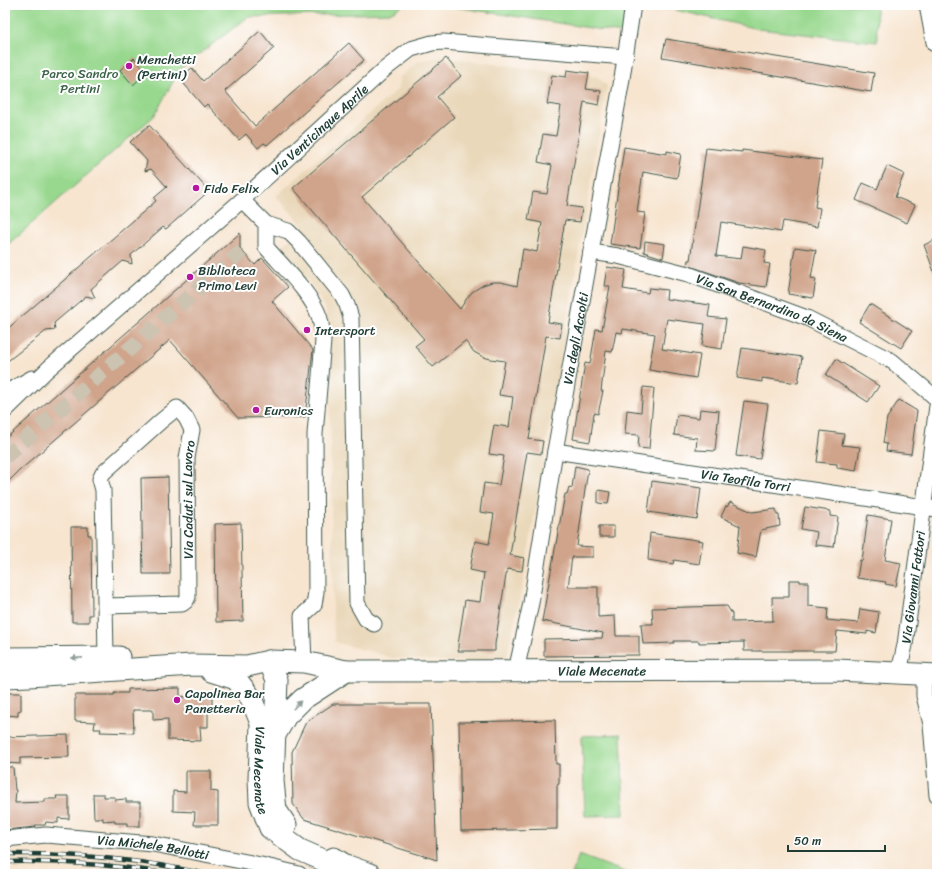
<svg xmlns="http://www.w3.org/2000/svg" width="942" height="879" viewBox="0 0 942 879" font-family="Sriracha,sans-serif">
	<rect width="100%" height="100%" fill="#fff"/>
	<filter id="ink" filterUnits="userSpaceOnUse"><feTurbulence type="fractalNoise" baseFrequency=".025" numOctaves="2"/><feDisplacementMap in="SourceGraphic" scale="8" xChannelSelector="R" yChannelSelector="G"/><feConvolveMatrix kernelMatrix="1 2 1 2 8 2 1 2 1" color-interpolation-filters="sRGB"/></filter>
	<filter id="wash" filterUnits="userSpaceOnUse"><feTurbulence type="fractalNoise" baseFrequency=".012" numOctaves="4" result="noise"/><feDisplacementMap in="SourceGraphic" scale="16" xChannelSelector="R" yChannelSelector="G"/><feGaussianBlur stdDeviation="0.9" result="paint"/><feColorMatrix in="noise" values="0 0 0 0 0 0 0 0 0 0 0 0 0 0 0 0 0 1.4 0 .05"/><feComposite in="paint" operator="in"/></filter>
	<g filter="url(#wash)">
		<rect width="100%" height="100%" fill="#f7e5d0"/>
		<path fill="#ead8ba" d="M442 57 598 77 607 86 523 583 506 661 460 662 393 658 335 642 333 621 329 337 326 311 312 286 280 248 304 227 276 196 398 89 399 78 419 61Z"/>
		<path fill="#98d88e" stroke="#5c8a61" d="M5 5H403L390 13 248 17 180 69 154 116 5 247Z
			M443 5H627L622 33Z
			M654 5H876L877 42 758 29Z
			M621 734 624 815 585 816 582 736Z
			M579 855 630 874H572Z"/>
		<g id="blocks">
			<path fill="#d0a48b" d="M260 31 274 48 225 91 255 126 349 43 364 60 267 145 264 143 258 148 246 134 239 140 207 104 204 107 179 78 192 68 203 81Z
				M666 39 874 73 871 92 662 57Z
				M134 58 147 72 133 85 120 70Z
				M446 58 461 76 437 97 454 117 362 197 460 309 467 298 472 292 483 285 492 282H501L517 286 523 249 537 252 542 223 528 220 533 192 547 194 552 165 538 162 543 134 556 136 561 106 547 104 552 75 566 77 567 70 589 73 586 89 601 91 599 105 584 102 567 206 582 208 580 222 565 220 548 322 562 324 560 338 546 336 529 439 543 441 541 454 527 452 510 555 524 558 522 571 507 569 495 644V651H458V645L465 600 480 602 484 573 470 570 475 541 489 544 494 514 480 512 484 483 499 485 504 456 489 454 494 425 509 427 513 397 499 395 505 361 491 359 483 357 474 352 465 341 433 367 415 346 424 339 293 188Z
				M149 125 209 191 166 229 163 227 131 255 132 264 123 261 91 289 95 298 86 296 54 323 55 330 46 331 5 363V331L156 201 154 198 167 187 151 169 145 171 147 161 130 142Z
				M624 147 667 154V151L681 154 677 178 643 172 637 212 645 213 640 248 610 244Z
				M706 148 742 152V150L822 160 815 207 820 208 817 227 783 221 781 232 721 222 716 256 741 259 743 246 766 250 764 263 770 264 766 287 739 283 687 265 688 260H690Z
				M887 166 904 174 895 197 915 205 907 223 856 200 863 183 877 189Z
				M240 233V248L244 253 255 265 262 258 288 287 272 301 313 350 305 417 238 418 170 340 19 471 5 485V439Z
				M937 239V277H936L924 245Z
				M645 241 665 244 663 258 644 252Z
				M795 247 816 250 811 278 816 279 813 298 788 294Z
				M607 267 626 270 623 289 648 293 649 288 667 290 666 299 710 305 708 317 726 319 722 349 702 346 705 324 667 319 662 349 700 355 696 378 649 370 655 334 623 329 622 333 616 332 612 352 606 351 601 391H603L598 414 594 413 590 442 573 439 585 363 590 364 596 329 602 330 610 286H604Z
				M870 304 912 331 901 348 859 322Z
				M742 348 802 357 798 383 762 378V382L737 378Z
				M836 359 879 386 868 402 826 375Z
				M643 387 654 388 649 449 638 448 639 435 625 434 627 410 641 412Z
				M899 400 917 411 911 454 886 451 887 444 883 443 887 418Z
				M744 401 768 404 760 459 736 456Z
				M700 409 719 411 715 451 696 450 697 438 674 435 677 415 699 418Z
				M821 431 844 434 842 445 860 447 856 471 837 468V464L817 462Z
				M575 466 588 469 577 546 593 547V557H572L568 587H598V617L615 616 616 636H639V655L544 656V639L602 638 603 633 542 621 565 494H567L569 487 572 488Z
				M168 477 170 574H143L141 478Z
				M652 481 701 488 697 519 648 512Z
				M598 490 610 492 608 504 598 503Z
				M730 502 752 512 776 509 777 515H779L780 526 761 530 756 557 737 553 740 526 721 517 726 506 727 507Z
				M805 507 830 511V516L838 517 834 547 815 545 817 532 801 529Z
				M868 515 891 519 885 560 901 563 896 586 885 584 886 582 857 578 860 560 862 561Z
				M241 523 243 621 216 622 215 524Z
				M599 526H614V537H599Z
				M71 527H88V535H91L92 615H89V622H72Z
				M650 533 703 541 699 564 674 560 673 564 648 560Z
				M789 580H800V582H808V606L828 608 827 620 858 623 860 609 879 612 876 633 867 631V634L837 631 835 651H744V642L699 643V641H674V643L643 644 641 624H653L652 608 727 606 732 614V622L773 621 772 597H789Z
				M180 688V697L212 696V707L208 706V727H200L201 741 168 740V719L153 720V710H133L134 733 100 732 101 729H94L95 722 75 721V695H114V693H128V689Z
				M5 693H21V710L18 711V716L5 715Z
				M333 704H431L437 860 304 819 293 804 292 752 306 722Z
				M555 720 556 764H559V784L557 785V829L461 831 459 722Z
				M68 735 69 757 20 758V764L5 763V737Z
				M5 767H13L15 790H16L15 803 45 802V799H57L56 796H69V819L58 818V823L46 822 45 825H35L36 827 5 830Z
				M186 771H211V791L218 792V825H194L195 812 173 811V791L186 792Z
				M93 794H104V797H115V800L126 799V802H140V826H127V823H115V820L103 821V818H94Z"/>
		</g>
	</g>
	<g filter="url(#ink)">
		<use href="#blocks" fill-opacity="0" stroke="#3f564b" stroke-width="1"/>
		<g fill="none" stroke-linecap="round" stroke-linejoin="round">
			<path stroke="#ccc3b1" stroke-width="15" stroke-dasharray="15 8" stroke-linecap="butt" d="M5 457 242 251"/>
			<g stroke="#3f564b" stroke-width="17">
				<g id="street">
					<path d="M242 200 266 224V247C282 266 311 293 319 316 322 324 322 333 323 341L315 434 316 592 314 605 302 616 304 662"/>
					<path d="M266 224 288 231 299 242 342 295 347 305 351 318 357 603 366 619 374 624"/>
					<path id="s1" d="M591 252 618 256 688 274 807 318 892 361 937 399"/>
					<path d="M5 393 32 378"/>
					<path id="s2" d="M5 411 48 369 242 200 385 69 411 49 432 43 443 42 625 57"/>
					<path id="s3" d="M555 451 937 509"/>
					<path id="s4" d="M105 606 182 604 186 601 188 597 187 458 192 430 186 418 177 408 161 421 103 473 100 479 103 490 106 657"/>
					<path id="s5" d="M516 671 531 603 555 451 621 85 633 5"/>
					<path id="s6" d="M899 672 905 645 937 406"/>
					<path d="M924 674V696L931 724 937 796"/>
					<path id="s7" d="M5 839 46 835 153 844 261 865 299 874"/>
				</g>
			</g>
			<g stroke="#3f564b" stroke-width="23">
				<g id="secondary">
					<path d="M930 5 937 42"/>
					<path d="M5 658 119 657"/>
					<path d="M269 661 277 680 273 781 276 810 286 825"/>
					<path id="s8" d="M211 671 236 679 251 698 261 723 259 779 260 802 270 828 300 850 323 860 345 865"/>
					<path id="s9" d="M5 677 29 676 192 665 247 666 269 661 304 662 346 671 837 670 937 675"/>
					<path d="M275 735 286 716 303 699 346 671"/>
					<path d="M334 858 345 865 370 874"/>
				</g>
			</g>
			<use href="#street" stroke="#fff" stroke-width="15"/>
			<use href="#secondary" stroke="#fff" stroke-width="21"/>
			<g stroke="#1f3d34" stroke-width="4.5">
				<path id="rail" d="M5 854C73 853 140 859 206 874
					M5 862C61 861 117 865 172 874"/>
			</g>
			<use href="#rail" stroke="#fff" stroke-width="3" stroke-dasharray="9" stroke-linecap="butt"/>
		</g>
		<defs><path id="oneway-solid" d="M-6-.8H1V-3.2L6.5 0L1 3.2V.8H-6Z"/></defs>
		<g fill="#8f9e9a">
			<use href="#oneway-solid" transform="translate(77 658) rotate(179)"/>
			<use href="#oneway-solid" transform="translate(297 705) rotate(-46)"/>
		</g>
	</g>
	<g fill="#b5179e" stroke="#fff" stroke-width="1.5">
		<circle cx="129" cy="66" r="4"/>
		<circle cx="196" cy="188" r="4"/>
		<circle cx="190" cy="277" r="4"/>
		<circle cx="307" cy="330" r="4"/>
		<circle cx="256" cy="410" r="4"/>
		<circle cx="177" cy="700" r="4"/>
	</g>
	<g text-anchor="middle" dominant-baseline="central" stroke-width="4" stroke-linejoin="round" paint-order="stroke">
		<g font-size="13" fill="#1f3d34" stroke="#fff" text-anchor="start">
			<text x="137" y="59">Menchetti<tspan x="137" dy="15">(Pertini)</tspan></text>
			<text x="204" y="188">Fido Felix</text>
			<text x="198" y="270">Biblioteca<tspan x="198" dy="15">Primo Levi</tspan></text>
			<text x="315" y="330">Intersport</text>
			<text x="264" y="410">Euronics</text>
			<text x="185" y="693">Capolinea Bar<tspan x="185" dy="15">Panetteria</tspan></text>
		</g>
		<g font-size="13" fill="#3d644a" stroke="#fff">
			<text x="80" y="73">Parco Sandro<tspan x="80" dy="15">Pertini</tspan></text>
		</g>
		<g font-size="13" fill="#1f3d34" stroke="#fff">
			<text stroke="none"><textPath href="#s2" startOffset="422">Via Venticinque Aprile</textPath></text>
			<text stroke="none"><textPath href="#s1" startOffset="190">Via San Bernardino da Siena</textPath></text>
			<text stroke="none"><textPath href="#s5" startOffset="338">Via degli Accolti</textPath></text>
			<text stroke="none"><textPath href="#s3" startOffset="193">Via Teofila Torri</textPath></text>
			<text stroke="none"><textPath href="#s4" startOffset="184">Via Caduti sul Lavoro</textPath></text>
			<text stroke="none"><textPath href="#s6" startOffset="86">Via Giovanni Fattori</textPath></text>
			<text stroke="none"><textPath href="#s9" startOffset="599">Viale Mecenate</textPath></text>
			<text stroke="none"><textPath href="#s8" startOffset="125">Viale Mecenate</textPath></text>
			<text stroke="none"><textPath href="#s7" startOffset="149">Via Michele Bellotti</textPath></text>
		</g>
	</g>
	<rect width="942" height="879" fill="none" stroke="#fff" stroke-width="20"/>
	<path d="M788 845v6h97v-6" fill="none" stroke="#1f3d34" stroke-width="2"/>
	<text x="794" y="845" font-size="12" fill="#1f3d34" stroke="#ffffff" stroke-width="3" paint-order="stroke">50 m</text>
</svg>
